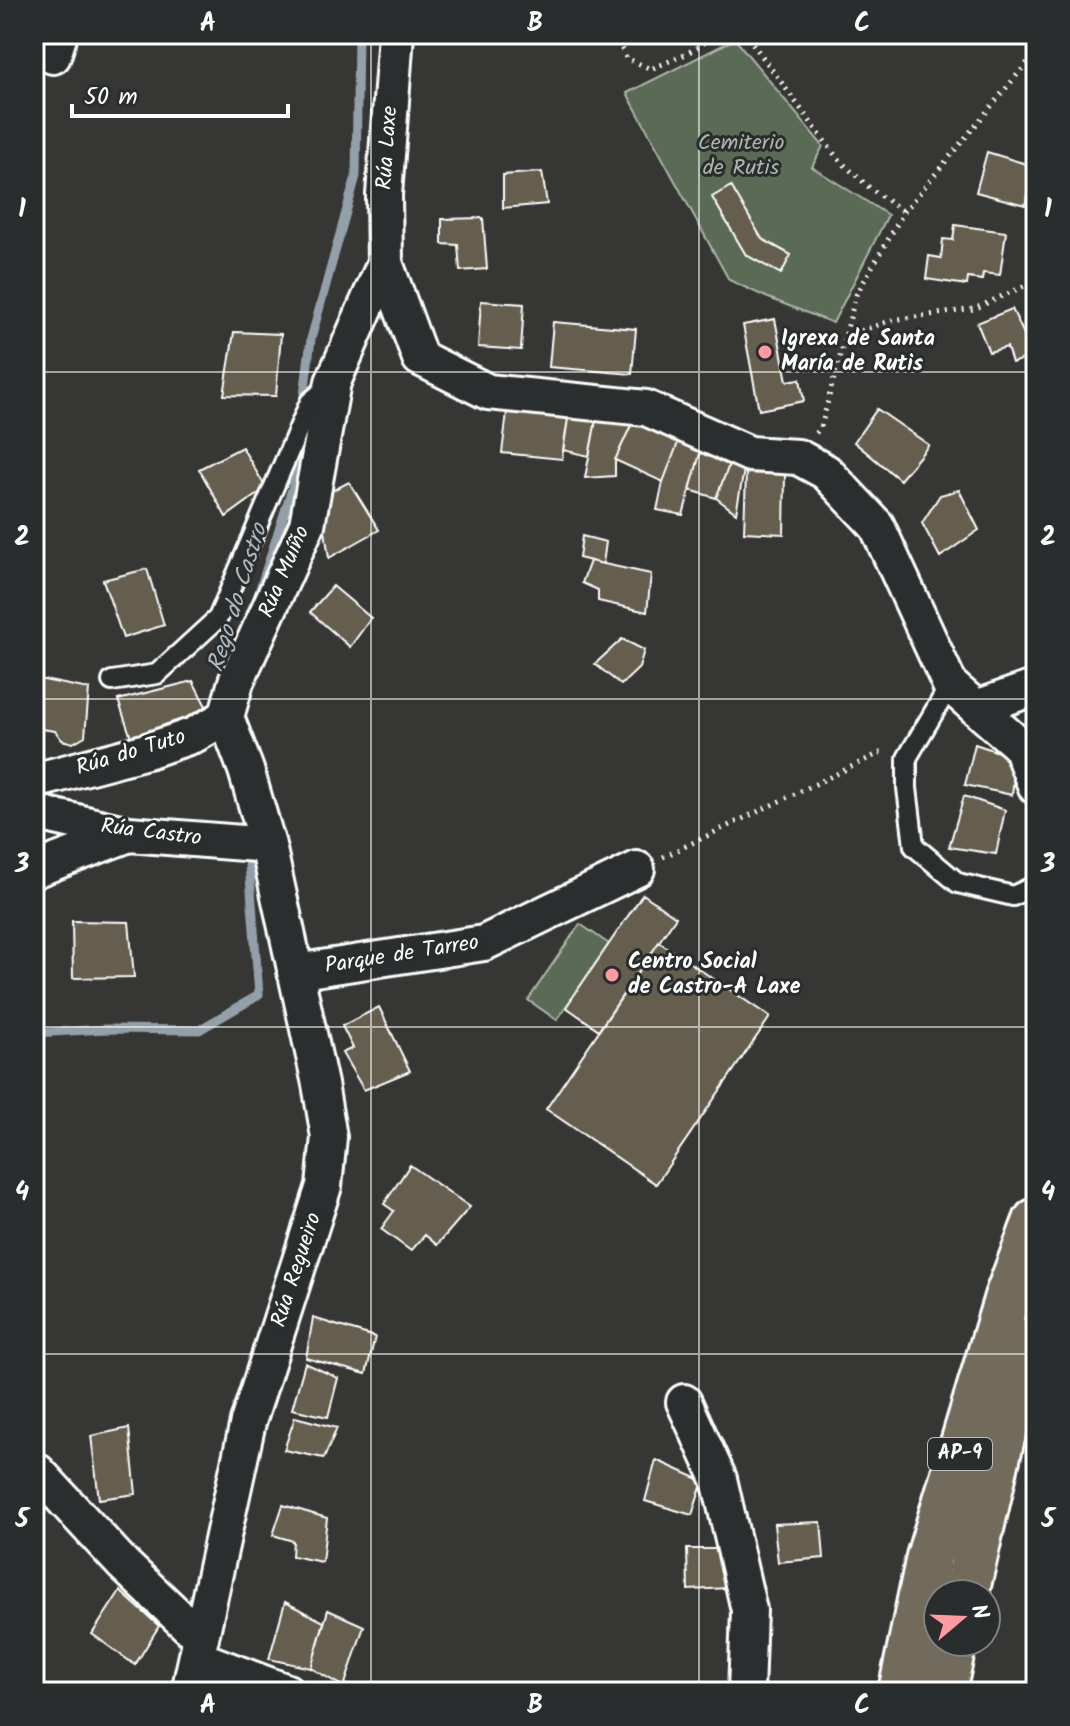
<svg xmlns="http://www.w3.org/2000/svg" width="1070" height="1726" viewBox="0 0 1070 1726" font-family="Kalam,sans-serif">
	<rect width="100%" height="100%" fill="#363734"/>
	<filter id="ink" filterUnits="userSpaceOnUse"><feTurbulence type="fractalNoise" baseFrequency=".0125" numOctaves="2"/><feDisplacementMap in="SourceGraphic" scale="16" xChannelSelector="R" yChannelSelector="G"/><feConvolveMatrix kernelMatrix="1 2 1 2 8 2 1 2 1" color-interpolation-filters="sRGB"/></filter>
	<g filter="url(#ink)">
		<path fill="#5a6b54" stroke="#acb5aa" stroke-width="2" d="M735 39 823 146 812 167 888 215 833 323 766 297 729 280 627 93Z
			M580 924 609 944 557 1020 528 1000Z"/>
		<g fill="none" stroke-linecap="round" stroke-linejoin="round">
			<path stroke="#94a0a9" stroke-width="9" d="M303 404 311 339 356 176 358 34
				M257 598 293 486 298 447
				M34 1033 106 1029 199 1030 259 995 248 851"/>
		</g>
		<path fill="#655d4e" stroke="#fff" stroke-width="2" d="M987 152 1036 167 1025 205 976 192Z
			M542 172 547 204 503 208V175Z
			M731 186 762 239 791 255 781 274 746 255 712 197Z
			M483 218 487 269 460 271 458 245 442 244V219Z
			M955 225 1006 232 1000 275 983 273 982 280 968 278 967 285 926 279 929 256 941 258 943 239 953 240Z
			M481 301 524 304 521 350 478 347Z
			M1012 309 1034 355 1012 363 1007 347 989 352 977 323Z
			M775 319 787 381 800 379 804 401 759 410 743 325Z
			M553 322 636 329 632 374 549 367Z
			M234 332 281 334 276 396 224 395Z
			M508 404 569 412 562 459 502 453Z
			M877 409 929 445 900 480 854 442Z
			M569 412 597 415 589 456 563 450Z
			M597 415 633 421 615 460V476L585 478Z
			M633 421 679 440 663 482 615 460Z
			M679 440 701 450 683 515 657 510 663 482Z
			M242 447 266 488 226 517 199 469Z
			M701 450 731 460 716 498 690 490Z
			M731 460 745 465 736 513 716 498Z
			M746 473 785 474 784 534 744 532Z
			M349 482 379 530 329 558 320 497Z
			M959 490 979 530 940 557 922 523 940 495Z
			M582 536 606 542 603 564 579 558Z
			M590 561 651 574 647 612 598 601V590L582 583Z
			M147 569 164 625 123 638 103 580Z
			M333 586 371 618 350 647 310 612Z
			M622 639 644 650 639 668 621 685 595 664Z
			M34 678 89 689 85 736 73 743 62 740 55 731 34 728Z
			M193 681 209 712 134 746 118 700Z
			M975 744 1016 758 1012 795 965 785Z
			M964 796 1005 810 996 854 949 847Z
			M643 894 676 917 599 1030 566 1007Z
			M72 921 129 922 134 977 73 978Z
			M659 942 770 1017 656 1184 546 1109Z
			M379 1007 410 1071 364 1090 342 1053 353 1048 342 1026Z
			M410 1165 470 1207 437 1245 425 1235 411 1251 381 1229 394 1211 384 1204Z
			M313 1318 375 1337 366 1374 306 1358Z
			M305 1363 338 1378 328 1417 292 1409Z
			M295 1417 337 1428 324 1458 284 1450Z
			M129 1428 136 1494 99 1499 91 1436Z
			M656 1460 703 1481 692 1515 645 1501Z
			M283 1505 327 1518 322 1562 292 1556 293 1541 273 1535Z
			M821 1522 824 1558 778 1562 774 1524Z
			M687 1549H724L730 1588 688 1590Z
			M120 1591 159 1626 135 1665 92 1634Z
			M285 1602 324 1622 311 1668 269 1659Z
			M328 1610 364 1626 344 1687 311 1668Z"/>
		<g fill="none" stroke-linecap="round" stroke-linejoin="round">
			<g stroke="#fff" stroke-width="24">
				<path id="service" d="M112 681 157 674 218 618 310 402 330 385
					M950 685 907 758V788L914 846 958 883 1013 896 1036 885"/>
			</g>
			<g stroke="#fff" stroke-width="40">
				<path id="minor" d="M396 34 384 195 385 263 420 358 488 392 646 408 750 454 798 457 826 472 877 526 950 685 1020 746 1036 787
					M53 56 60 34
					M976 708 1036 687
					M34 781 147 751 194 735 226 717
					M34 812 129 834 268 845
					M34 870 129 834
					M295 972 484 943 637 869
					M684 1402 719 1479 749 1610 746 1692
					M38 1472 123 1564 201 1638
					M197 1658 287 1692
					M189 1692 248 1422 324 1186 329 1137 320 1084 268 845 246 770 226 717 236 682 307 525 333 382 385 263"/>
			</g>
			<g stroke="#fff" stroke-width="50">
				<path id="motorway" d="M966 1594 1002 1437 1036 1338
					M901 1692 929 1557 1007 1297 1036 1221
					M943 1692 954 1642"/>
			</g>
			<path stroke="#fff" stroke-width="5" stroke-dasharray="2 6" stroke-linecap="butt" d="M615 34 626 58 651 69 686 54 718 34
				M740 34 750 40 838 159 871 189 904 212
				M846 336 892 320 974 309 1031 283 1036 266
				M816 433 821 427 856 295 904 212 1036 52
				M663 857 880 753 885 754"/>
			<use href="#service" stroke="#2a2d2e" stroke-width="18"/>
			<use href="#minor" stroke="#2a2d2e" stroke-width="34"/>
			<use href="#motorway" stroke="#726b5a" stroke-width="44"/>
		</g>
	</g>
	<path fill="none" stroke="#fff" stroke-width="2" stroke-opacity="0.55" d="M371 34V1692M699 34V1692M34 372H1036M34 699H1036M34 1027H1036M34 1354H1036"/>
	<g fill="#ff9aa2" stroke="#2a2d2e" stroke-width="3">
		<circle cx="765" cy="352" r="8"/>
		<circle cx="612" cy="975" r="8"/>
	</g>
	<g text-anchor="middle" dominant-baseline="central" stroke-width="6" stroke-linejoin="round" paint-order="stroke">
		<rect fill="#2a2d2e" stroke="#bfc0c0" stroke-width="2" x="928" y="1438" width="64" height="32" rx="6"/>
		<g font-size="20" font-weight="bold" fill="#fff">
			<text x="960" y="1454">AP-9</text>
		</g>
		<g font-size="22" fill="#acb5aa" stroke="#2a2d2e">
			<text x="741" y="143">Cemiterio<tspan x="741" dy="25">de Rutis</tspan></text>
		</g>
		<g font-size="22" fill="#fff" stroke="#2a2d2e">
			<text transform="translate(388 148) rotate(-86)">Rúa Laxe</text>
			<text transform="translate(285 572) rotate(-67)">Rúa Muíño</text>
			<text transform="translate(131 753) rotate(-17)">Rúa do Tuto</text>
			<text transform="translate(151 833) rotate(7)">Rúa Castro</text>
			<text transform="translate(402 955) rotate(-9)">Parque de Tarreo</text>
			<text transform="translate(297 1270) rotate(-72)">Rúa Regueiro</text>
		</g>
		<g font-size="22" font-weight="bold" fill="#fff" stroke="#2a2d2e" text-anchor="start">
			<text x="781" y="339">Igrexa de Santa<tspan x="781" dy="25">María de Rutis</tspan></text>
			<text x="628" y="962">Centro Social<tspan x="628" dy="25">de Castro-A Laxe</tspan></text>
		</g>
		<g font-size="24" font-style="italic" fill="#aeb8be" stroke="#2a2d2e">
			<text transform="translate(238 598) rotate(-73)">Rego do Castro</text>
		</g>
	</g>
	<rect width="1070" height="1726" fill="none" stroke="#2a2d2e" stroke-width="88"/>
	<g transform="translate(962 1618) rotate(71)"><circle r="38" fill="#2a2d2e" stroke="#7f8182" stroke-width="2"/>
	<path d="M0-6L14 30L0 20L-14 30Z" fill="#ff9aa2"/>
	<text y="-12" font-size="22" font-weight="bold" text-anchor="middle" fill="#ffffff">N</text>
	</g>
	<path d="M72 104v12h216v-12" fill="none" stroke="#ffffff" stroke-width="4"/>
	<text x="84" y="104" font-size="24" fill="#ffffff" stroke="#2a2d2e" stroke-width="6" paint-order="stroke">50 m</text>
	<rect x="44" y="44" width="982" height="1638" fill="none" stroke="#fff" stroke-width="3"/>
	<g font-size="26" text-anchor="middle" font-weight="bold" fill="#fff">
		<text x="208" y="31">A</text>
		<text x="535" y="31">B</text>
		<text x="862" y="31">C</text>
		<text x="22" y="217">1</text>
		<text x="1048" y="217">1</text>
		<text x="22" y="545">2</text>
		<text x="1048" y="545">2</text>
		<text x="22" y="872">3</text>
		<text x="1048" y="872">3</text>
		<text x="22" y="1200">4</text>
		<text x="1048" y="1200">4</text>
		<text x="22" y="1527">5</text>
		<text x="1048" y="1527">5</text>
		<text x="208" y="1713">A</text>
		<text x="535" y="1713">B</text>
		<text x="862" y="1713">C</text>
	</g>
</svg>
